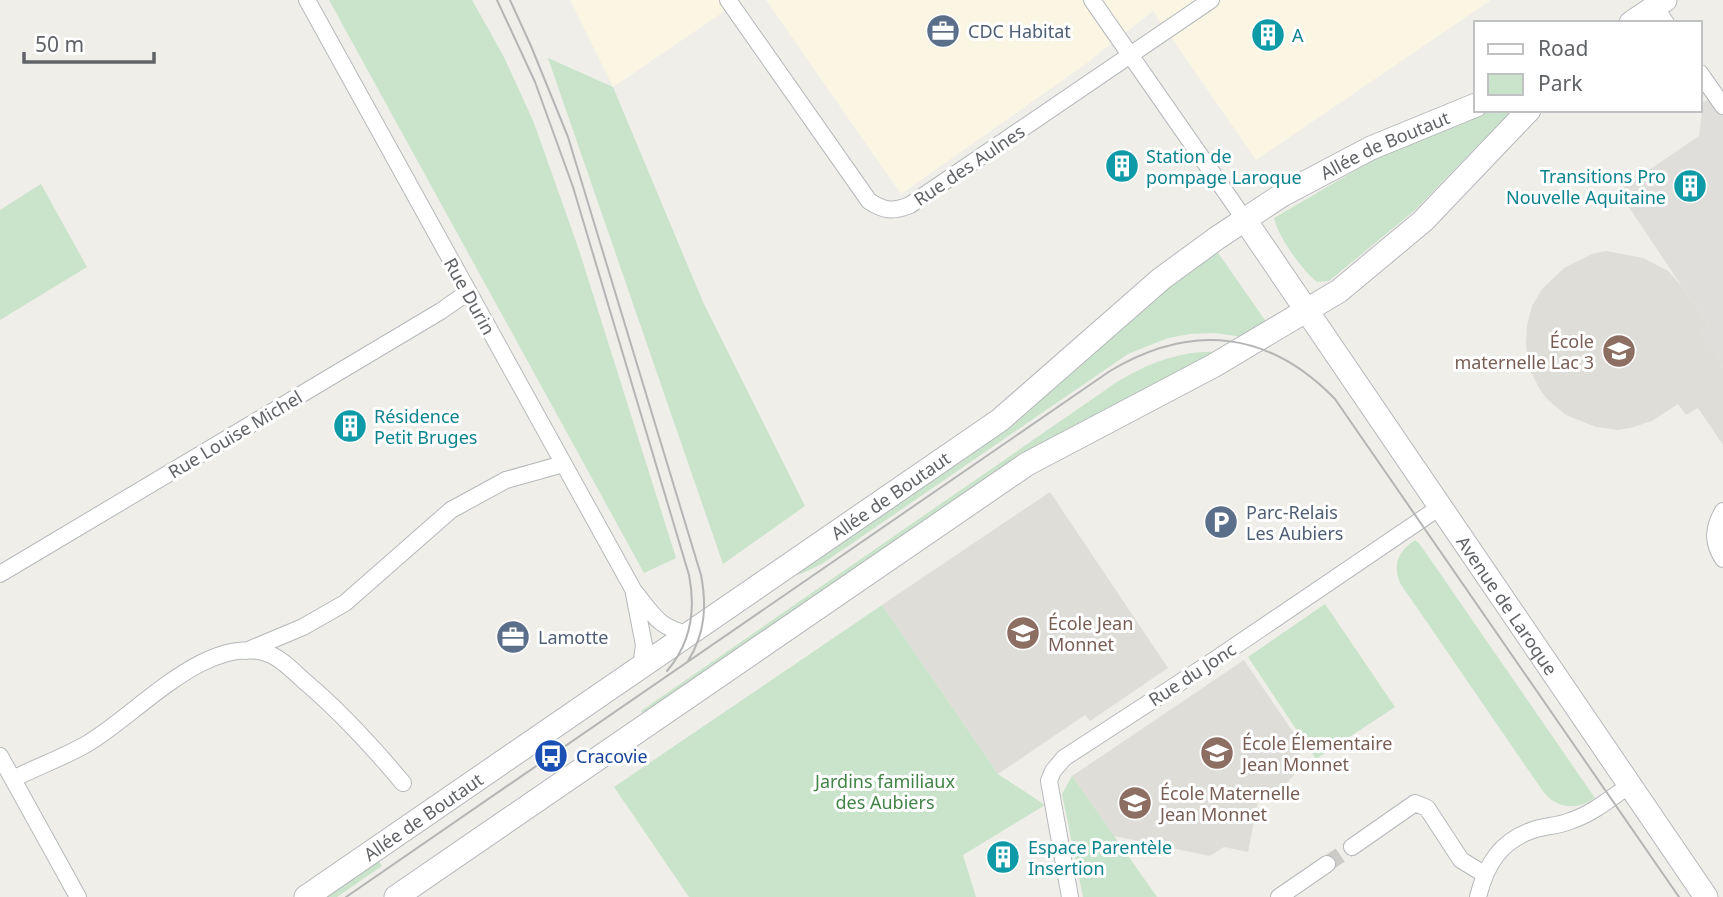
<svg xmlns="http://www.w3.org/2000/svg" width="1723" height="897" viewBox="0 0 1723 897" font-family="'Noto Sans',sans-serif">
	<rect width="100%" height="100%" fill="#f0eee9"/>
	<path fill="#faf6e3" d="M570 0H741L613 87Z
		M766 0H1491L1256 160 1153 11 1083 66 901 194Z"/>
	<path fill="#dfdedb" d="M1723 89V368L1698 332 1708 325 1618 191 1699 136 1703 103Z"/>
	<path fill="#dfddd7" d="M1606 251 1643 258 1668 271 1681 285 1708 325 1699 332 1723 368V445L1698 408 1686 415 1678 404 1652 421 1630 428 1618 430 1596 427 1566 415 1548 400 1539 388 1529 368 1526 345 1527 325 1532 306 1542 289 1564 268 1592 254Z
		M1050 492 1168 668 1090 721 1085 715 998 774 882 605Z
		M1244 660 1299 741 1301 767 1288 782 1279 787 1260 791 1248 852 1224 847 1210 856 1114 836 1072 776Z"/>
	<path fill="#c9e4ca" d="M329 0H472L504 57 534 123 579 250 676 558 644 573Z
		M548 58 613 87 703 302 805 506 723 564Z
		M1488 110H1512L1415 210 1329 281 1317 282C1302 270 1278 237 1274 218L1375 159Z
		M41 184 87 267 0 320V210Z
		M1216 250 1267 323 1243 337 1215 333 1190 334 1168 338 1128 354 822 564 803 573 785 578Z
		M1220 352 644 717 641 711 1117 382C1149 363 1181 350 1220 352Z
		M1415 540 1419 543 1595 798C1576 811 1556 809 1542 790L1400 583C1392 563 1399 551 1415 540Z
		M1325 604 1395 707 1316 759 1248 657Z
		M882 605 998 774 1045 805 963 855 976 897H689L614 787Z
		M1072 776 1157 897H1083L1062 794Z
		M378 860 382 866 337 897H323Z"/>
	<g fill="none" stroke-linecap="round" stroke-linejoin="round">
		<path stroke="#cccbc8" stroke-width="16" stroke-dasharray="16 8" stroke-linecap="butt" d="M1327 864 1352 847"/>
		<g stroke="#b5b8bb" stroke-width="18">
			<path id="street" d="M307 0 634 591C653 614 657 627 688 634
				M728 0 869 201C884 211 893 212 910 205L1211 0
				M1092 0 1245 220
				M1655 7 1666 23
				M1700 73 1723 106
				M1723 511C1713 528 1712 542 1723 559
				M0 574 441 311 468 292
				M634 594 644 645 641 667
				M246 651 303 627 345 603 451 510 506 480 563 464
				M0 756 78 897
				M13 779C36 767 62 758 85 745 134 718 207 631 269 654 282 659 293 671 303 680 340 711 372 746 403 783
				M1352 847 1415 803 1427 808 1461 860 1484 874
				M1070 897 1049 781 1053 771 1064 758 1213 661 1440 507
				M1279 897 1327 864
				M1478 897C1486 865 1500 841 1533 830 1545 826 1558 826 1570 821 1592 814 1611 798 1630 785"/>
		</g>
		<g stroke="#b5b7bb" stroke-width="25">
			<g id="secondary">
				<path d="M1631 23 1665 0"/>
				<path id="s1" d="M1245 220 1706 897"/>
				<path id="s2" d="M306 897 1000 420 1161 279 1217 238 1282 195 1371 148 1476 105"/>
				<path d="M396 897 1027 464 1213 366 1339 291 1423 221 1529 110"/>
			</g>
		</g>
		<use href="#street" stroke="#fff" stroke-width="16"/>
		<use href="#secondary" stroke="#fff" stroke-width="23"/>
		<path stroke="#b4b5b5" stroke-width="2" d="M497 0 535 82 573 187 689 575C696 610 691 643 667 671
			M510 0 531 46 568 137 701 575C707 606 705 634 688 661
			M346 897 1110 371C1192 322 1269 331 1335 399L1679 897"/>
	</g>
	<defs>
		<g id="office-disc" transform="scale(1.75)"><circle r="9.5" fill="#5c6f8a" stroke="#fff"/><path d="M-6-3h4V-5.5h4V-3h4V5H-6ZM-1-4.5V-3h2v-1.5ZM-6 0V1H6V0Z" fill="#fff"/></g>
		<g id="building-disc" transform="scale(1.75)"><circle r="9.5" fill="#0f9aa8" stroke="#fff"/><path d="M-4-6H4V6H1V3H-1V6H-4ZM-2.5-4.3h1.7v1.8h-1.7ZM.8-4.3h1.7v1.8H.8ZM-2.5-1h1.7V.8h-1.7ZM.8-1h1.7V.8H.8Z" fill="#fff"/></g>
		<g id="school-disc" transform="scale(1.75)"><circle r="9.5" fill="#8d6e63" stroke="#fff"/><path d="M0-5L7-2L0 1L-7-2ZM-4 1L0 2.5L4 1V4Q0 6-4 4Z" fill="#fff"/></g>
		<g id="parking-disc" transform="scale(1.75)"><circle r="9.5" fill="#5c6f8a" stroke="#fff"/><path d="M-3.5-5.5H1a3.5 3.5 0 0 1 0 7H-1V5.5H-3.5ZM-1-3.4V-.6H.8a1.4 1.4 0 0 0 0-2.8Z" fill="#fff"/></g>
		<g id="bus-disc" transform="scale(1.75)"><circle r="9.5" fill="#1a4fb4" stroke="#fff"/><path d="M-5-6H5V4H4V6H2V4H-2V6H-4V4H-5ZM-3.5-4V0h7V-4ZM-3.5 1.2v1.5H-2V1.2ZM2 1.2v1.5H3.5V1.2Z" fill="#fff"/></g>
	</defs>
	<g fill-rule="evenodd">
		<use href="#office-disc" x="943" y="31"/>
		<use href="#building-disc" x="1268" y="35"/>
		<use href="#building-disc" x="1122" y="166"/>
		<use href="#building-disc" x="1690" y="186"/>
		<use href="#school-disc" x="1619" y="351"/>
		<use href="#building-disc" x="350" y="426"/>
		<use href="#parking-disc" x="1221" y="522"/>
		<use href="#school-disc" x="1023" y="633"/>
		<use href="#office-disc" x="513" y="637"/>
		<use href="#school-disc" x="1217" y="753"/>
		<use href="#bus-disc" x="551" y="756"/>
		<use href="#school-disc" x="1135" y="803"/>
		<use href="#building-disc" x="1003" y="857"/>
	</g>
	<g text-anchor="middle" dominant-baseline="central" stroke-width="6" stroke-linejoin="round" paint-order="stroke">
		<g font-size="18" fill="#4e5e75" stroke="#fff" text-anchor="start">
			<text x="968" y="31">CDC Habitat</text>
			<text x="1246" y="512">Parc-Relais<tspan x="1246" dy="21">Les Aubiers</tspan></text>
			<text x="538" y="637">Lamotte</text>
		</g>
		<g font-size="18" fill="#0d838f" stroke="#fff" text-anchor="start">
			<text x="1292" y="35">A</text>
			<text x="1146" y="156">Station de<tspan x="1146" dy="21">pompage Laroque</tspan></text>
			<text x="1666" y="176" text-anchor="end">Transitions Pro<tspan x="1666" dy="21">Nouvelle Aquitaine</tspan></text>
			<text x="374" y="416">Résidence<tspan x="374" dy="21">Petit Bruges</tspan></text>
			<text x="1028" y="847">Espace Parentèle<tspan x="1028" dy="21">Insertion</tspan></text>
		</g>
		<g font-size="18" fill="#606367" stroke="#fff">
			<text stroke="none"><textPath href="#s2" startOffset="1318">Allée de Boutaut</textPath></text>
			<text transform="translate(969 165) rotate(-34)">Rue des Aulnes</text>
			<text transform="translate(470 296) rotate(61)">Rue Durin</text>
			<text transform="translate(235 434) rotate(-31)">Rue Louise Michel</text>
			<text stroke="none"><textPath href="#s2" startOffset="709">Allée de Boutaut</textPath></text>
			<text stroke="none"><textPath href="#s1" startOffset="466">Avenue de Laroque</textPath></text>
			<text transform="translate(1192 674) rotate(-33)">Rue du Jonc</text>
			<text stroke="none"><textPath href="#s2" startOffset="142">Allée de Boutaut</textPath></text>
		</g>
		<g font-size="18" fill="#785e54" stroke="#fff" text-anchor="start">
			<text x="1594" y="341" text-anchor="end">École<tspan x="1594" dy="21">maternelle Lac 3</tspan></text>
			<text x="1048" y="623">École Jean<tspan x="1048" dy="21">Monnet</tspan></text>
			<text x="1242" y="743">École Élementaire<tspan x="1242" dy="21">Jean Monnet</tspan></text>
			<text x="1160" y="793">École Maternelle<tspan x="1160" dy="21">Jean Monnet</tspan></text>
		</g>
		<g font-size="18" fill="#164399" stroke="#fff" text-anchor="start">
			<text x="576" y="756">Cracovie</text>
		</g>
		<g font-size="18" fill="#428348" stroke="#fff">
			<text x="885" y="781">Jardins familiaux<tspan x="885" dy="21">des Aubiers</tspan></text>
		</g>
	</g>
	<rect x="1474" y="21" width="228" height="91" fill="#ffffff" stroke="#bfc1c2" stroke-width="2"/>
	<rect x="1488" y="44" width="35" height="10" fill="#ffffff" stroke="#bfc1c2" stroke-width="2"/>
	<text x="1538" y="56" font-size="21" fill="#606367">Road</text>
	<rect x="1488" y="74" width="35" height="21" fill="#c9e4ca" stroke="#bfc1c2" stroke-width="2"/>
	<text x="1538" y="91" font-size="21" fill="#606367">Park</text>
	<path d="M24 52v10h130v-10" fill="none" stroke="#606367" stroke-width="3.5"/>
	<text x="35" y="52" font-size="21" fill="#606367" stroke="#ffffff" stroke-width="5" paint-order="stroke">50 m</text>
</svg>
